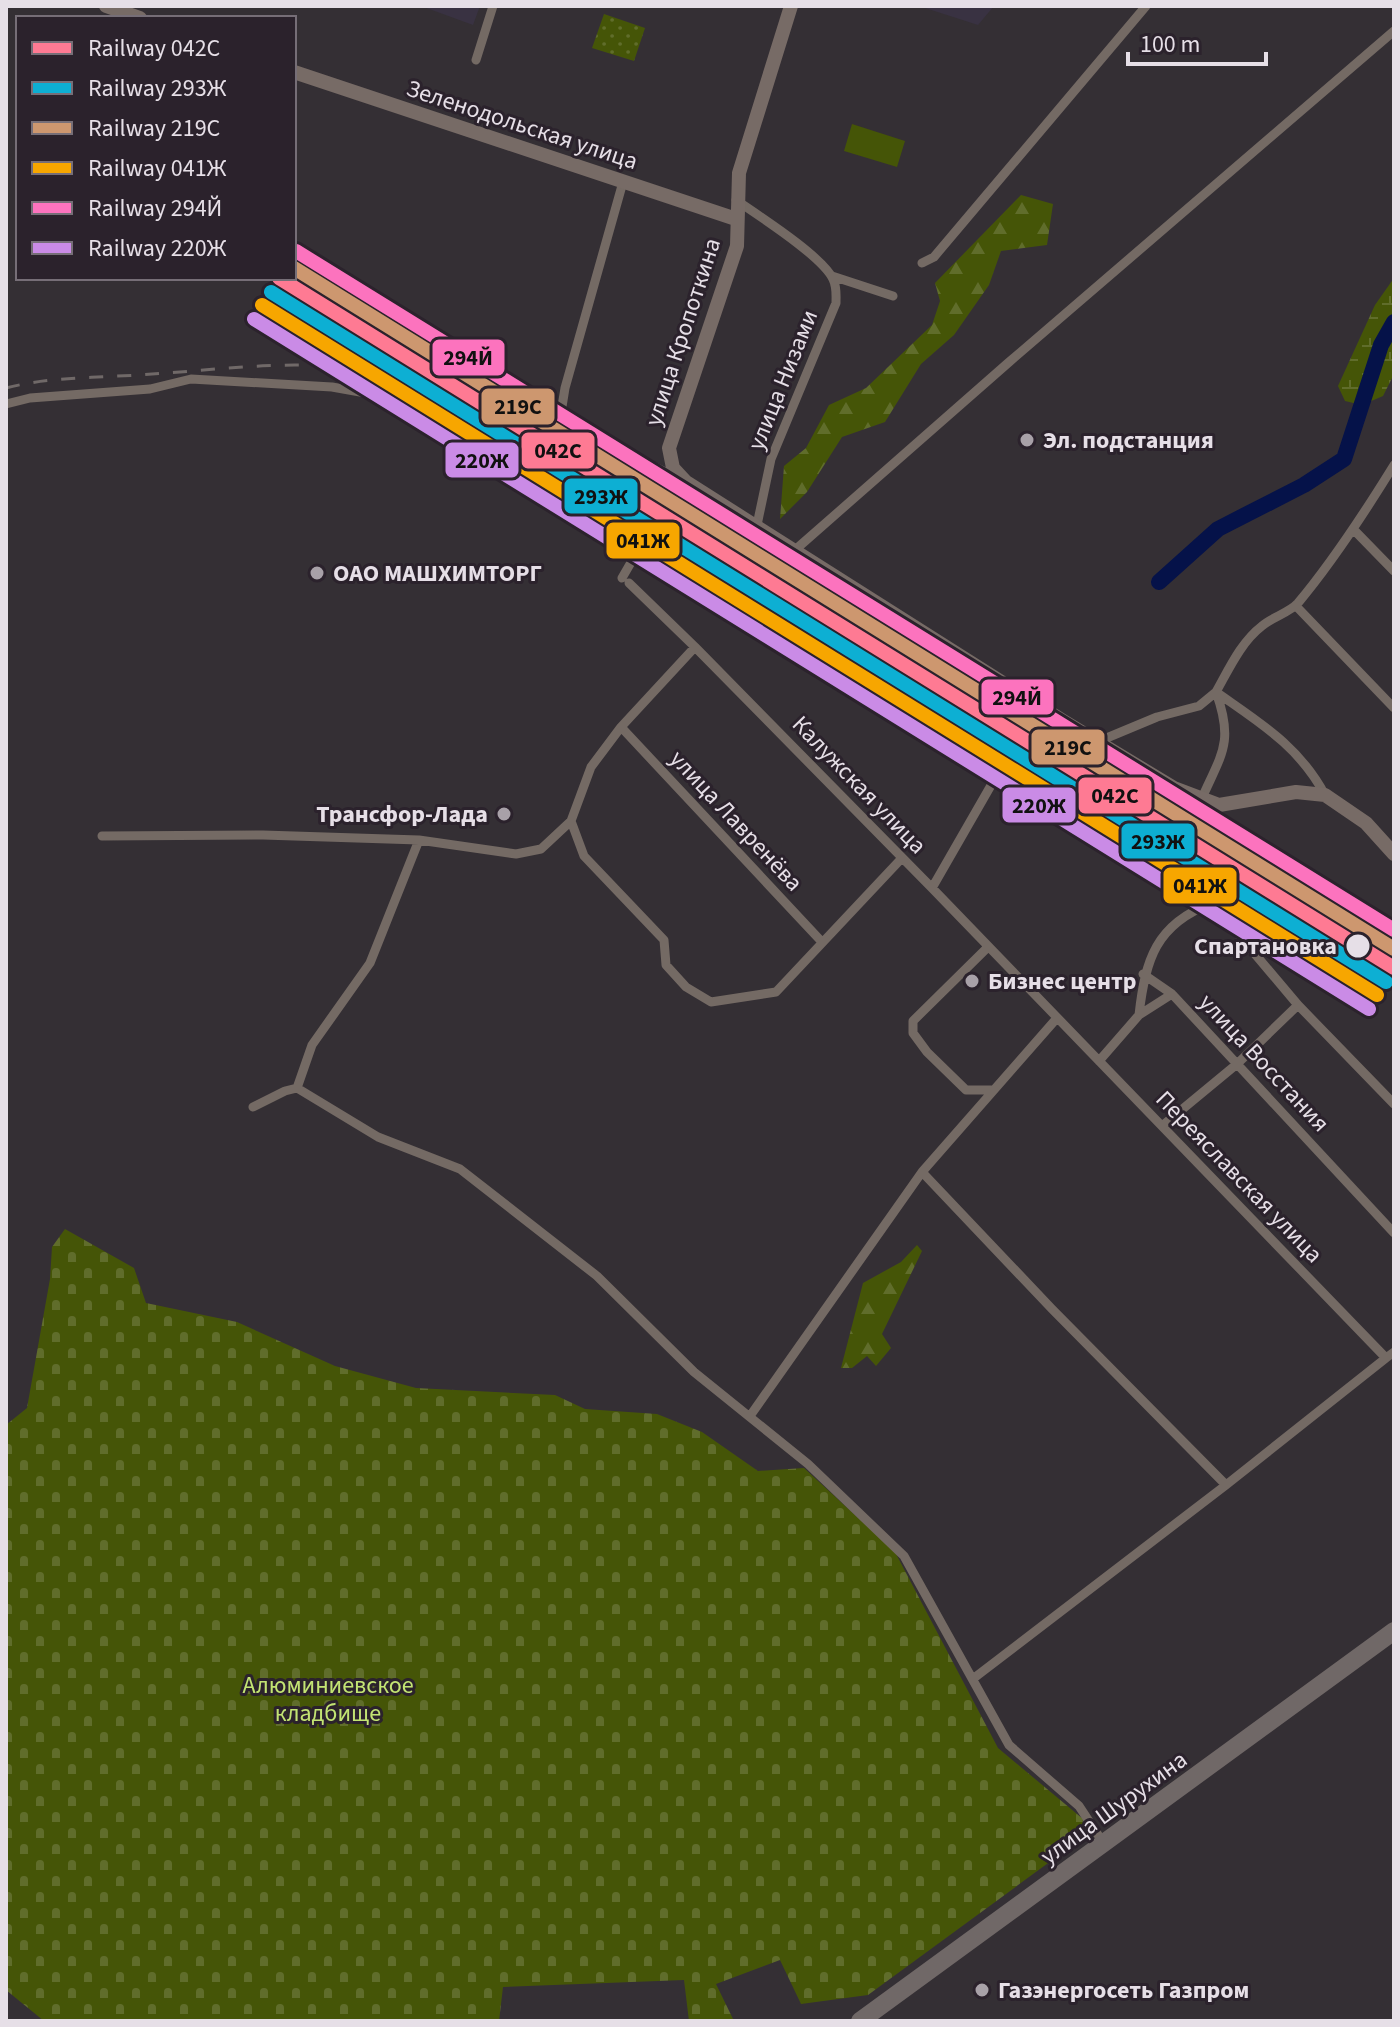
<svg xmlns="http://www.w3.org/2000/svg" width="1400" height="2027" viewBox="0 0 1400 2027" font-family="'Source Sans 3',sans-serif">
	<defs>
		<pattern id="forest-firs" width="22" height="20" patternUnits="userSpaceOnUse" patternTransform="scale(2)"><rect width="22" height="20" fill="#455507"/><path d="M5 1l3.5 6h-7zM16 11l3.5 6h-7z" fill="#606d2b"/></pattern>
		<pattern id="wetland-marsh" width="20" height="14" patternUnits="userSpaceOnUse" patternTransform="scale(2)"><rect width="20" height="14" fill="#455507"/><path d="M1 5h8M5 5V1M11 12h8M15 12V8" fill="none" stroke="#606d2b"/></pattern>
		<pattern id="cemetery-stones" width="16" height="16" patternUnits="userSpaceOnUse" patternTransform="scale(2)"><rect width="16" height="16" fill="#455507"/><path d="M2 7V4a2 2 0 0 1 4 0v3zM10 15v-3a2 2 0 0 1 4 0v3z" fill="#606d2b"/></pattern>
		<pattern id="park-dots" width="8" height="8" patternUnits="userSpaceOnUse" patternTransform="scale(2)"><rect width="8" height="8" fill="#455507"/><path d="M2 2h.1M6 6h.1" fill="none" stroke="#606d2b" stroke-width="1.8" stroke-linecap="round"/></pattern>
	</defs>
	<rect width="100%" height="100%" fill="#342f34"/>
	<path fill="#393242" d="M421 6H480L473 25Z
		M919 6H994L978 25Z"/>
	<path fill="#455507" d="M852 124 905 141 897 167 844 151Z"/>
	<path fill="url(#forest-firs)" d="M1021 195 1053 204 1047 245 1001 251 989 285 954 335 921 364 885 422 842 437 807 492 780 519 784 466 806 448 829 405 866 388 932 325 940 301 935 283Z
		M917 1245 922 1251 882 1334 891 1348 876 1366 867 1356 852 1368H841L863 1283 901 1262Z"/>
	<path fill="url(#wetland-marsh)" d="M1394 278V374L1383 396 1362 405 1345 401 1338 386 1375 305Z"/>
	<path fill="url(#cemetery-stones)" d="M65 1229 134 1268 146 1303 237 1322 335 1366 416 1388 555 1395 585 1409 657 1414 702 1432 758 1471 804 1468 895 1552 998 1748 1083 1819 1081 1839 868 1995 801 2004 780 1960 716 1984 734 2021H689L684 1980 503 1987 499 2021H44L6 1990V1425L27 1408 50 1279 52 1247Z"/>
	<path fill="url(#park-dots)" d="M604 14 645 28 634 61 592 48Z"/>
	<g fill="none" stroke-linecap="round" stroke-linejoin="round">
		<path stroke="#051249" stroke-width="16" d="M1159 582 1218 529 1304 485 1344 459 1381 345 1394 322"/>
		<path stroke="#746a64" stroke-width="9" d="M476 60 493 6
			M623 182 565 388 560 419 679 479
			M736 200C759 216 822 256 833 279 837 287 836 295 836 303L771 459 757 525
			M922 263 934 257 1146 6
			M832 276 893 296
			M6 404 30 398 150 389 191 379 332 387 405 400 424 407 444 419 621 543 633 559 622 578
			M1354 530 1394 571
			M795 550 1008 363 1394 31
			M629 583 695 647 932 888 1386 1358 1394 1352
			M1296 606 1394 708
			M621 727 822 942
			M1097 742 1157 717 1199 706 1216 692C1260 723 1299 746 1325 795
			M1202 798C1222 753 1234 742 1216 692 1229 669 1241 642 1262 626 1272 617 1289 613 1298 603 1334 560 1365 512 1394 465
			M571 821 584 856 664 940 666 965 686 987 711 1002 776 992 902 858
			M102 836 263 835 419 840 516 854 541 849 571 821 591 767 621 727 695 647
			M932 888 1005 761
			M988 947 913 1021V1033L927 1052 966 1090H993
			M1143 974 1172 994
			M1139 1015C1145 960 1156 924 1212 903L1298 1005 1394 1104
			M1099 1061 1139 1015 1172 994 1394 1233
			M297 1088 378 1137 460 1169 597 1276 694 1372 808 1464 904 1556 1009 1745 1079 1806 1104 1844
			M253 1107 285 1091 297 1088 312 1045 370 963 419 840
			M1162 1126 1237 1064 1298 1005
			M922 1172 1052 1309 1226 1485
			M750 1416 922 1172 1057 1018
			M974 1678 1226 1485 1386 1358"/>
		<path stroke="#776b66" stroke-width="14" d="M106 6 140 18
			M791 6 739 173 737 246 669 448 673 468 686 482 1063 721 1174 788 1219 805 1296 792 1325 795 1366 823 1394 854
			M294 72 736 219"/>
		<path stroke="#706867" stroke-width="18" d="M860 2021 1394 1631"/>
		<path stroke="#706968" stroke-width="3" stroke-dasharray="14 14" stroke-linecap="butt" d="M6 388C52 376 104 378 152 374 234 369 327 353 407 382 443 396 476 416 509 436L1394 990"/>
		<g stroke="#2b222c" stroke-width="20">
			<path id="rail-1" d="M279 278 1394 968"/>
		</g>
		<g stroke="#2b222c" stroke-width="20">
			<path id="rail-2" d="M271 292 1386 982"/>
		</g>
		<g stroke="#2b222c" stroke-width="20">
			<path id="rail-3" d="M294 268 1394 949"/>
		</g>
		<g stroke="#2b222c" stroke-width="20">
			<path id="rail-4" d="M262 305 1377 995"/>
		</g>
		<g stroke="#2b222c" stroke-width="20">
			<path id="rail-5" d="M296 251 1394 930"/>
		</g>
		<g stroke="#2b222c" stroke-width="20">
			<path id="rail-6" d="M254 319 1369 1009"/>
		</g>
		<use href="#rail-1" stroke="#fe7a93" stroke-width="14"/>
		<use href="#rail-2" stroke="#0dafd3" stroke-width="14"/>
		<use href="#rail-3" stroke="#cd976f" stroke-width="14"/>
		<use href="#rail-4" stroke="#f7a600" stroke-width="14"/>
		<use href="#rail-5" stroke="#fc73be" stroke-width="14"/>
		<use href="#rail-6" stroke="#ca8be6" stroke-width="14"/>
	</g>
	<g fill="#a8a1a8" stroke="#2b222c" stroke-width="3">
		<circle cx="1027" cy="440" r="8"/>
		<circle cx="317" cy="573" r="8"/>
		<circle cx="504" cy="814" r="8"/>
		<circle cx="972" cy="981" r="8"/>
		<circle cx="982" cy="1990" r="8"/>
	</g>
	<circle fill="#e6dfe7" stroke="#2b222c" stroke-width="3" cx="1358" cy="946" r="13"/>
	<g text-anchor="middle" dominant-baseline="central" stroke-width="6" stroke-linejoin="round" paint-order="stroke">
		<g font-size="24" fill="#e6dfe7" stroke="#2b222c">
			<text transform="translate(522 125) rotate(18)">Зеленодольская улица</text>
			<text transform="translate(683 332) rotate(-72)">улица Кропоткина</text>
			<text transform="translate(783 380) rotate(-68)">улица Низами</text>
			<text transform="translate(859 785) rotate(46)">Калужская улица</text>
			<text transform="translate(736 821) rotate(47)">улица Лавренёва</text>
			<text transform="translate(1264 1063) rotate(47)">улица Восстания</text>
			<text transform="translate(1239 1177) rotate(46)">Переяславская улица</text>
			<text transform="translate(1114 1808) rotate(-36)">улица Шурухина</text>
		</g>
		<g font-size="24" font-weight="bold" fill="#e6dfe7" stroke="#2b222c" text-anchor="start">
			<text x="1043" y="440">Эл. подстанция</text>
			<text x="333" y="573">ОАО МАШХИМТОРГ</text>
			<text x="488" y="814" text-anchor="end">Трансфор-Лада</text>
			<text x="988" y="981">Бизнес центр</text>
			<text x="998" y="1990">Газэнергосеть Газпром</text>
		</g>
		<g font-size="24" font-weight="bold" fill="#e6dfe7" stroke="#2b222c" text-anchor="end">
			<text x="1337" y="946">Спартановка</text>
		</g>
		<g font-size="24" fill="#c3e473" stroke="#2b222c">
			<text x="328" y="1685">Алюминиевское<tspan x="328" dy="28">кладбище</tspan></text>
		</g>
	</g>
	<g stroke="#2b222c" stroke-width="3">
		<rect x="431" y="338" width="75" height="39" rx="8" fill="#fc73be"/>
		<rect x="480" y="387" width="76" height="39" rx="8" fill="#cd976f"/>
		<rect x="520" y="431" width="76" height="39" rx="8" fill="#fe7a93"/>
		<rect x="444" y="441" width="76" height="38" rx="8" fill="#ca8be6"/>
		<rect x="563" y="477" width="76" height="38" rx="8" fill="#0dafd3"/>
		<rect x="605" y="521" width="76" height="39" rx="8" fill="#f7a600"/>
		<rect x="980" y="678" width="75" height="38" rx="8" fill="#fc73be"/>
		<rect x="1030" y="728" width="76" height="38" rx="8" fill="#cd976f"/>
		<rect x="1077" y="776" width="76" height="39" rx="8" fill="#fe7a93"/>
		<rect x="1001" y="786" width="76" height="38" rx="8" fill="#ca8be6"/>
		<rect x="1120" y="822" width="76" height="38" rx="8" fill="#0dafd3"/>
		<rect x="1162" y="866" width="76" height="39" rx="8" fill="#f7a600"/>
	</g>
	<g font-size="22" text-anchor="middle" font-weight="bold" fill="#111">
		<text x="468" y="365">294Й</text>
		<text x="518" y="414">219С</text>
		<text x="558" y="458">042С</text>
		<text x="482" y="468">220Ж</text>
		<text x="601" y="504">293Ж</text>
		<text x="643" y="548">041Ж</text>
		<text x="1017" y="705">294Й</text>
		<text x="1068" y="755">219С</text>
		<text x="1115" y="803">042С</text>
		<text x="1039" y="813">220Ж</text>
		<text x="1158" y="849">293Ж</text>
		<text x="1200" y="893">041Ж</text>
	</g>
	<rect width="1400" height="2027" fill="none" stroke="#e6dfe7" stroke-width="16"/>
	<rect x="16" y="16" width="280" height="264" fill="#2b222c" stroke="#766e77" stroke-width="2"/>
	<rect x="32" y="42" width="40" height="12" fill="#fe7a93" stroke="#766e77" stroke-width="2"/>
	<text x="88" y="56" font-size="24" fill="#e6dfe7">Railway 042С</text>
	<rect x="32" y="82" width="40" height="12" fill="#0dafd3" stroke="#766e77" stroke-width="2"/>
	<text x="88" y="96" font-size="24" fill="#e6dfe7">Railway 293Ж</text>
	<rect x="32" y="122" width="40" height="12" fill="#cd976f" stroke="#766e77" stroke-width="2"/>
	<text x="88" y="136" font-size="24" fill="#e6dfe7">Railway 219С</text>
	<rect x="32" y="162" width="40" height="12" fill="#f7a600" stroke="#766e77" stroke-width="2"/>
	<text x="88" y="176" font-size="24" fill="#e6dfe7">Railway 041Ж</text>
	<rect x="32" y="202" width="40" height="12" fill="#fc73be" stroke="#766e77" stroke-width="2"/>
	<text x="88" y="216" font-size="24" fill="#e6dfe7">Railway 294Й</text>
	<rect x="32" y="242" width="40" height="12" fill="#ca8be6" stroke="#766e77" stroke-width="2"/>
	<text x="88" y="256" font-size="24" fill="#e6dfe7">Railway 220Ж</text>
	<path d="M1128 52v12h138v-12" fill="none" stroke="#e6dfe7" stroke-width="4"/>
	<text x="1140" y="52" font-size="24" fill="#e6dfe7" stroke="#2b222c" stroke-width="6" paint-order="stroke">100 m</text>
</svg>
